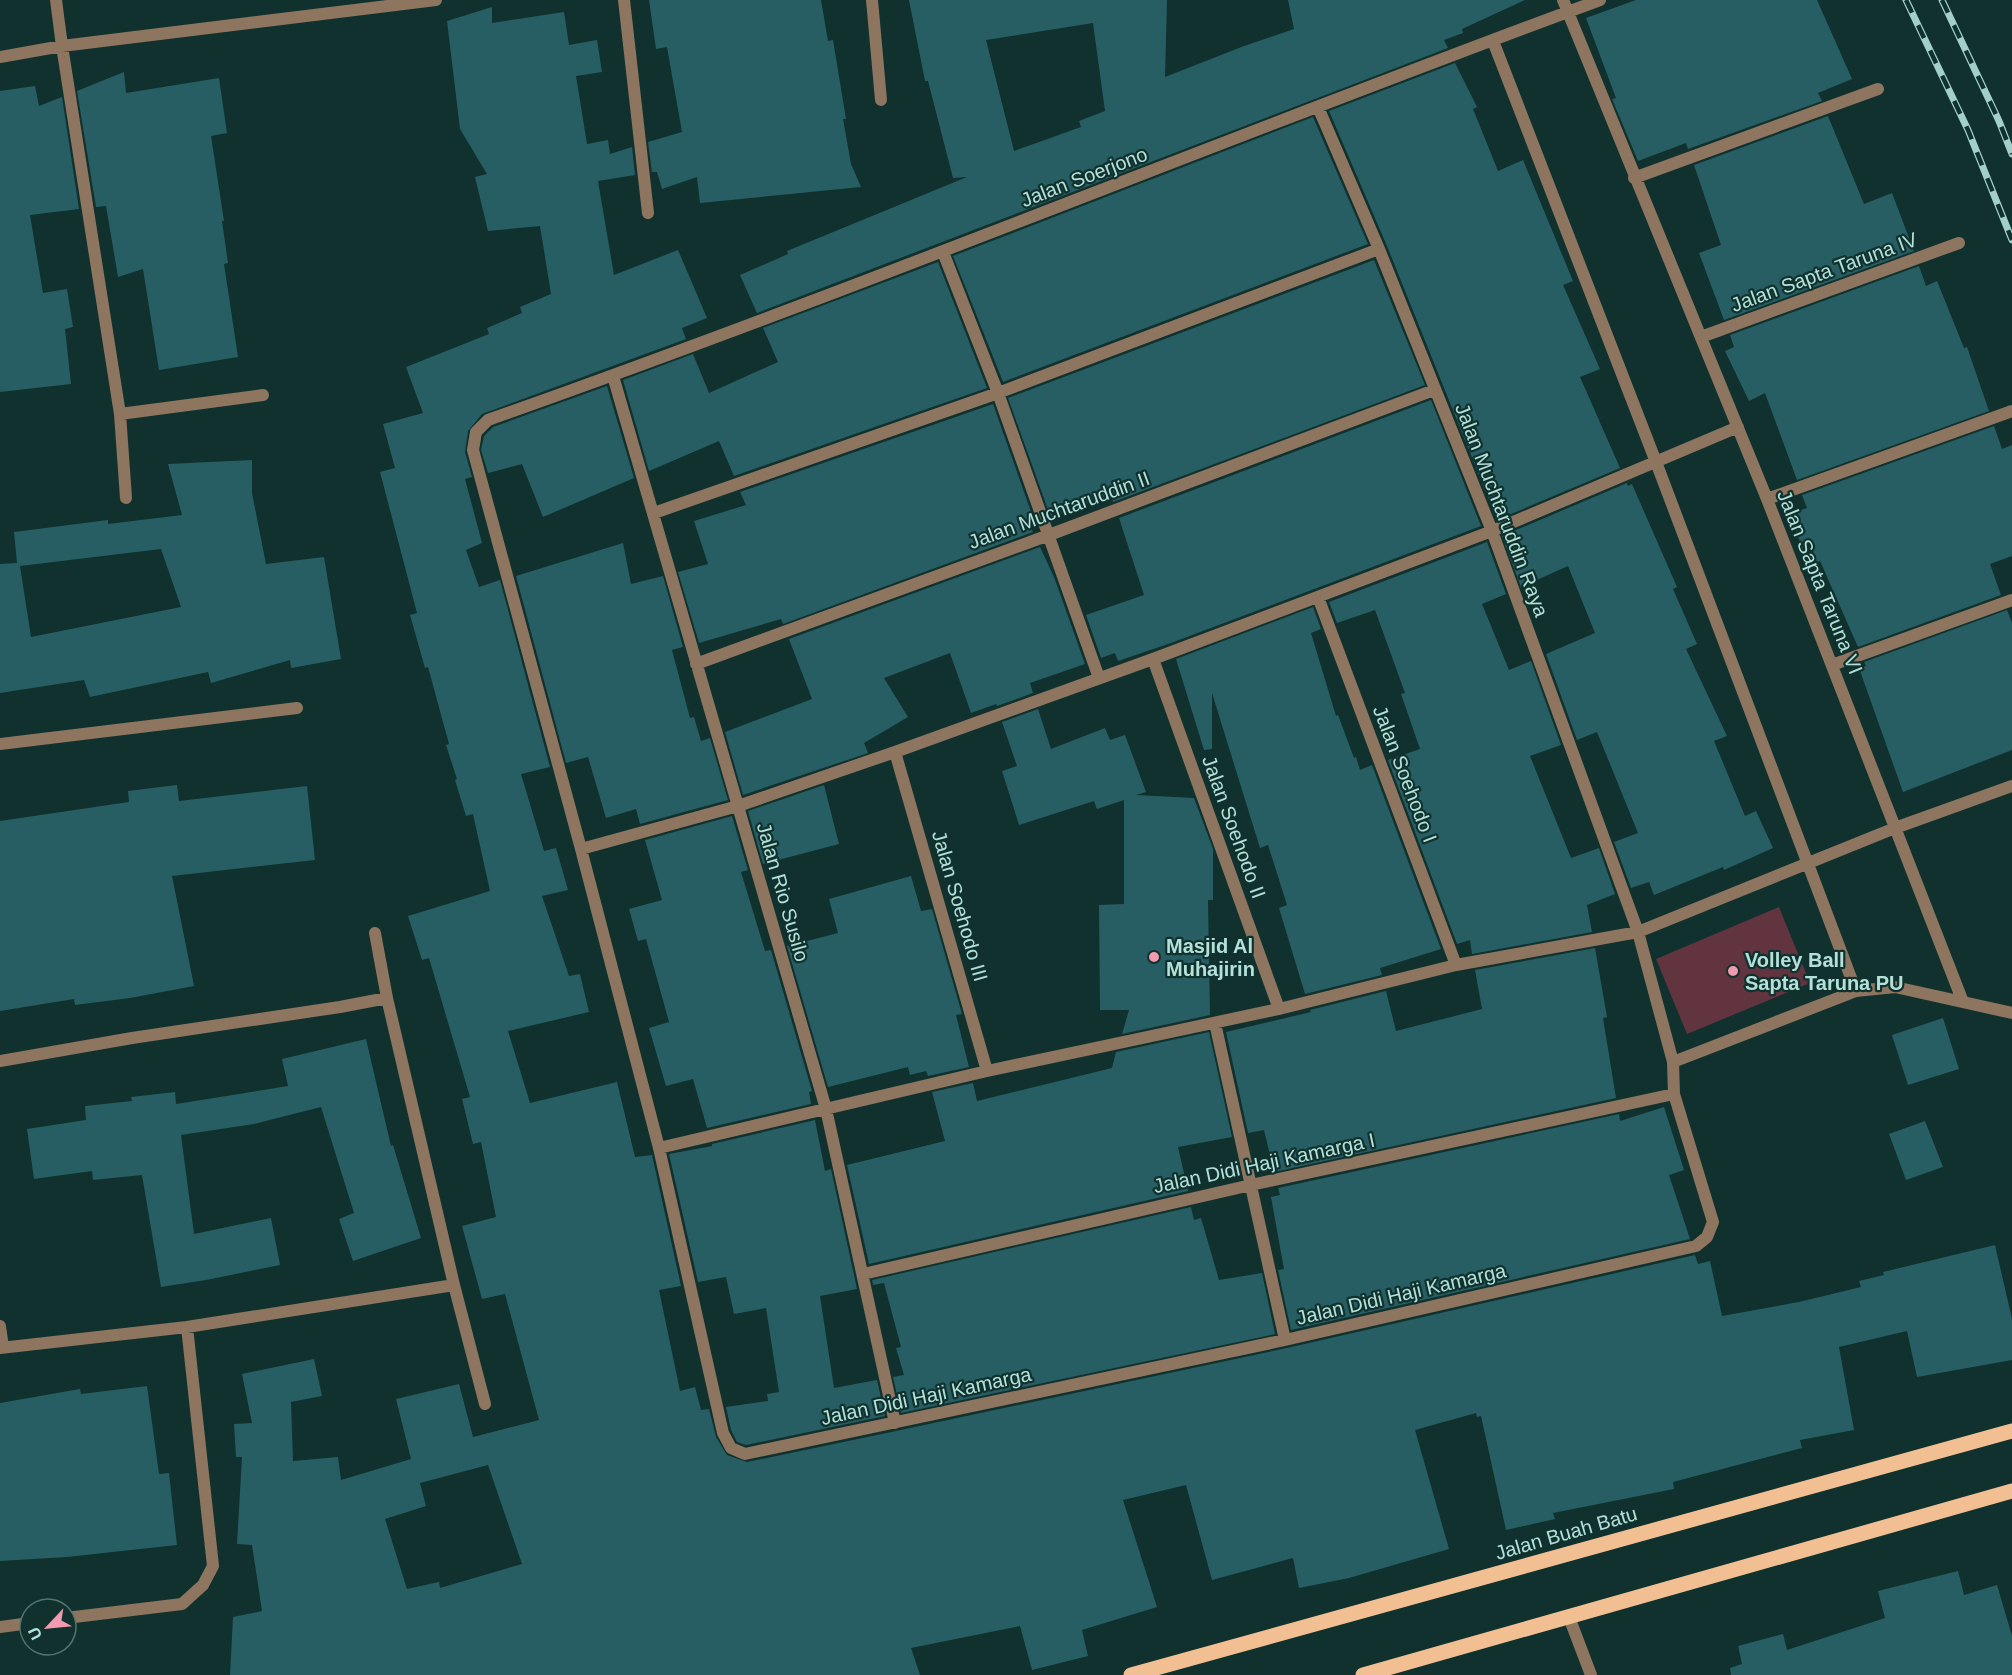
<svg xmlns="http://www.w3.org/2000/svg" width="2012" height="1675" viewBox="0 0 2012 1675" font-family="Arial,sans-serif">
	<rect width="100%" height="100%" fill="#10312d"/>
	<path fill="#623440" d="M1779 907 1810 983 1687 1034 1656 959Z"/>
	<path fill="#275e64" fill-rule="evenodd" d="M649 0H821L828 41 833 40 846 119H843L851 164 861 187 700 203 697 177 662 189 657 172H652L648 142 682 132 667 47 656 49Z
		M909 0H1167L1165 77 1244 46 1294 29 1288 0H1525L1462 29 1463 33 1444 40 1448 48 757 313 740 275 788 254 787 251 967 177 953 178 928 81H925ZM1093 23 1105 111 1079 121 1081 127 1014 151 986 40Z
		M1636 0H1817L1852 79 1818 93 1822 101 1688 149 1686 143 1638 161 1612 99 1616 98 1586 18Z
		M492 7V23L564 12 569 45 597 40 602 72 576 76 587 144 608 140 610 154 632 147 635 175 598 181 614 275 678 250 707 318 682 328 686 339 482 414 468 431 465 452 472 477 465 479 482 543 466 550 479 587 500 580 550 767 521 774 544 851 556 848 568 890 542 896 569 976 580 974 589 1012 508 1031 530 1103 617 1082 635 1157 652 1155 681 1286 659 1290 680 1391 695 1387 701 1410 709 1409 716 1437 727 1455 747 1462 896 1431 1287 1348 1695 1255 1698 1264 1710 1261 1722 1316 1799 1302 1861 1287 1859 1281 1884 1275 1883 1272 1995 1245 2012 1319V1360L1917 1377 1907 1331 1839 1347 1854 1430 1800 1440 1802 1448 1673 1482 1674 1489 1553 1513 1555 1519 1506 1530 1481 1416 1477 1417 1476 1413 1415 1430 1449 1549 1349 1578 1299 1588 1293 1558 1212 1580 1186 1485 1123 1500 1157 1607 1082 1630 1088 1656 1032 1670 1020 1626 911 1648 920 1675H230L233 1617 262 1611 252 1545 237 1544 242 1457H236L234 1424 252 1423 242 1374 314 1359 322 1396 291 1402 293 1461 338 1457 341 1480 411 1459 396 1399 459 1384 473 1437 539 1420 505 1294 482 1299 462 1226 496 1217 481 1142 473 1144 462 1099 470 1097 429 958 422 960 408 916 490 891 473 814 466 816 455 780 457 779 446 745 449 744 428 667 425 668 410 615 417 613 380 472 395 468 383 424 423 413 406 367 489 334 487 328 522 313 520 307 551 294 540 226 488 231 475 177 487 174 460 129 447 21ZM488 1465 522 1564 440 1588 439 1582 407 1589 385 1519 426 1506 420 1483Z
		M1455 63 1477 107 1473 109 1498 171 1523 160 1573 281 1563 285 1600 369 1580 377 1620 468 1497 520 1387 246 1329 111Z
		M124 72 126 93 219 78 227 133 211 136 224 221H222L228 263 224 264 238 357 159 370 143 269 118 277 106 206 96 207 77 91Z
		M35 86 39 106 62 97 79 209 30 215 43 293 67 289 73 327 65 329 71 384 0 392V91Z
		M1828 116 1864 204 1892 193 1914 251 1724 320 1699 253 1721 245 1694 165Z
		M1313 117 1368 244 1003 382 953 256Z
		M1374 260 1425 385 1113 502 1111 495 1051 518 1008 398Z
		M938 262 987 388 734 476 719 441 649 471 623 380 693 354 709 393 778 362 763 328Z
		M1919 266 1926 286 1937 281 1964 348 1967 347 1989 411 1797 480 1765 393 1749 401 1725 351 1734 347 1730 335Z
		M607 386 634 478 543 517 522 464 488 473 481 450 484 436 493 427Z
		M1431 400 1481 526 1171 643 1118 661 1115 653 1101 658 1086 615 1144 595 1119 518Z
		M993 404 1035 523 1029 526 1033 532 783 624 781 619 699 643 678 572 708 564 694 521 746 505 740 492Z
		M1994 426 2002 449 2012 445V556L1990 564 2001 595 1858 647 1820 561 1809 565 1789 514 1807 508 1802 495Z
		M252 460V493L266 564 324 557 341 659 291 668 290 660 211 683 208 672 90 697 84 680 0 693V564L17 563 14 532 108 520V524L182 515 168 464ZM161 549 181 607 31 637 20 566Z
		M1627 483 1628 486 1632 484 1677 587 1673 589 1697 644 1686 649 1727 736 1714 741 1745 816 1756 811 1773 848 1724 870 1723 867 1654 895 1649 882 1631 888 1614 842 1638 833 1597 732 1577 740 1546 654 1595 633 1568 566 1521 587 1502 536Z
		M1487 542 1506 594 1482 604 1509 670 1531 661 1561 745 1530 756 1571 858 1599 848 1615 894 1587 905 1592 932 1472 954 1470 940 1457 944 1388 760 1420 749 1401 694 1405 693 1375 610 1337 623 1329 602Z
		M623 543 631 584 663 576 683 647 672 650 690 718 694 717 701 741 710 738 728 800 640 824 636 809 606 818 588 757 566 763 516 576Z
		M1040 547 1054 577 1085 664 1030 683 1033 693 997 706 996 704 971 713 950 653 884 678 908 717 864 743 868 753 743 795 725 732 812 699 789 639Z
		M1313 607 1321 629 1311 633 1336 716 1338 715 1354 758 1356 757 1360 770 1372 765 1441 949 1380 968 1382 975 1305 994 1279 908 1287 905 1268 845 1260 848 1212 693V749L1204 750 1176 659Z
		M2007 610 2012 623V750L1903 792 1859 668 1866 666 1864 662Z
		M1038 709 1051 749 1105 728 1110 740 1125 735 1146 792 1136 795 1194 798 1213 849V900H1208L1210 1015 1122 1034 1129 1010H1100L1099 905 1124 904V800L1097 809 1094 801 1019 825 1002 771 1017 766 1002 722Z
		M177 785 179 801 307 786 315 860 172 876 194 986 130 998 75 1005 74 999 0 1011V821L129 802 128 791Z
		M824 785 839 844 763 864 748 811Z
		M732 816 748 870 741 872 765 951 771 950 812 1091 809 1092 811 1104 707 1128 693 1079 666 1086 649 1028 669 1022 646 939 638 941 629 909 662 900 645 840Z
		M911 876 921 911 932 909 962 1014 956 1015 969 1067 928 1076 926 1071 910 1075 908 1067 828 1087 787 946 838 933 829 899Z
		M1595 948 1607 1017 1603 1018 1616 1098 1274 1172 1264 1130 1248 1133 1226 1032 1311 1012 1310 1010 1386 991 1396 1031 1482 1009 1475 970Z
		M1943 1018 1959 1069 1908 1085 1892 1035Z
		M1209 1032 1232 1137 1178 1147 1188 1191 869 1264 847 1165 945 1141 932 1092 973 1083 977 1101 1112 1068 1116 1052Z
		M366 1039 391 1146 393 1145 421 1238 353 1261 339 1219 354 1213 321 1107 254 1124 181 1135 194 1234 271 1218 280 1265 206 1280 161 1287 142 1175 93 1180 92 1171 34 1179 27 1129 86 1120 85 1106 132 1101 131 1097 175 1092 176 1104 288 1086 282 1059Z
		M1664 1107 1684 1170 1669 1175 1690 1239 1291 1330 1278 1270 1284 1269 1271 1197 1280 1195 1278 1188 1619 1114 1620 1121Z
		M815 1120 825 1171 831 1169 857 1289 820 1296 834 1388 877 1380 885 1416 746 1445 737 1442 731 1430 726 1407 768 1401 767 1394 779 1392 766 1308 734 1314 726 1277 698 1282 669 1154 712 1146V1144Z
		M1925 1121 1943 1167 1906 1180 1889 1134Z
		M1191 1207 1194 1220 1201 1218 1219 1280 1262 1273 1275 1334 901 1413 893 1377 904 1375 896 1348 901 1347 884 1283 873 1285 872 1280Z
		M147 1386 159 1474 169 1473 177 1545 67 1557 0 1561V1403L80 1389 81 1394Z
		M1958 1571 1964 1595 1997 1585 2012 1636V1675H1731L1730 1668 1742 1664 1738 1646 1783 1634 1787 1650 1885 1618 1878 1591Z"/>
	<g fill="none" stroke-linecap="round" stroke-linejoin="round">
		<path stroke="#8d755f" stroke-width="12" d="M624 0 648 213
			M872 0 881 100
			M1563 0 1767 499 1963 1002
			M1600 0C1228 137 862 288 488 420L476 432 473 450 581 849 659 1148 723 1433 731 1448 745 1454 1285 1340 1696 1246 1707 1237 1713 1222 1674 1094 1673 1062 1856 991 1895 987 2012 1013
			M1493 41 1656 462 1856 991
			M0 57 62 46 56 0
			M1318 107 1379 249 1492 531 1638 932 1673 1062
			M1634 178 1878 89
			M943 252 998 393 1099 678
			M1701 337 1959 243
			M613 376 826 1109 895 1423
			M120 414 263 395
			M126 498 120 414 62 46 436 0
			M1767 499 2012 411
			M654 513 998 393 1379 249
			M1318 597 1456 965
			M1153 659 1279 1009
			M696 664 1049 535 1434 390
			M1832 665 2012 600
			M0 744 297 708
			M895 752 987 1071
			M581 849 738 806 895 752 1153 659 1492 531 1738 427
			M375 933 387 998 454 1285 485 1404
			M1215 1023 1285 1340
			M0 1061 132 1038 340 1007 387 998
			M659 1148 987 1071 1279 1009 1456 965 1638 932 1895 828 2012 786
			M863 1274 1251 1185 1674 1094
			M0 1326 3 1347
			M0 1348 187 1327 454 1285
			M1569 1617 1591 1675
			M66 1618 182 1604 203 1585 213 1566 187 1327
			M0 1627 30 1623"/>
		<path stroke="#f1bf92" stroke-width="15" d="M1131 1675 2012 1431
			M1363 1675 2012 1491"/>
		<g stroke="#a2cfc8" stroke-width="7">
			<path id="rail" d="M1906 0 1968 130 2012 240
				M1942 0 1999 121 2012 154"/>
		</g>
		<use href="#rail" stroke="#10312d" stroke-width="4.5" stroke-dasharray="14" stroke-linecap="butt"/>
	</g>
	<g fill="#f29ab0" stroke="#10312d" stroke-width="2">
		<circle cx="1154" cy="957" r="6"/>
		<circle cx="1733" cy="971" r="6"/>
	</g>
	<g text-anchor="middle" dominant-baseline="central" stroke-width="4.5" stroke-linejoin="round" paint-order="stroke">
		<g font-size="20" fill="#b3e1da" stroke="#10312d">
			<text transform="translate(1084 177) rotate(-21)">Jalan Soerjono</text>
			<text transform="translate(1824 272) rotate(-20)">Jalan Sapta Taruna IV</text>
			<text transform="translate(1059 510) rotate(-20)">Jalan Muchtaruddin II</text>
			<text transform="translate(1502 510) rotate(69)">Jalan Muchtaruddin Raya</text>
			<text transform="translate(1820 582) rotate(68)">Jalan Sapta Taruna VI</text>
			<text transform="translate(1405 774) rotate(69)">Jalan Soehodo I</text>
			<text transform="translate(1234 827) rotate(70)">Jalan Soehodo II</text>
			<text transform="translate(783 892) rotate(74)">Jalan Rio Susilo</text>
			<text transform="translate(960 906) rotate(74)">Jalan Soehodo III</text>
			<text transform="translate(1264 1163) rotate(-12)">Jalan Didi Haji Kamarga I</text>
			<text transform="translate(1401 1294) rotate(-13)">Jalan Didi Haji Kamarga</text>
			<text transform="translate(926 1396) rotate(-12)">Jalan Didi Haji Kamarga</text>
			<text transform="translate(1566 1533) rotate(-16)">Jalan Buah Batu</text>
		</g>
		<g font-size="20" font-weight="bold" fill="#b3e1da" stroke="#10312d" text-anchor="start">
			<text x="1166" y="946">Masjid Al<tspan x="1166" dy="23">Muhajirin</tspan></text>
			<text x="1745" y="960">Volley Ball<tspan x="1745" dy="23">Sapta Taruna PU</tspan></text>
		</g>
	</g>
	<g transform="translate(48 1627) rotate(244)"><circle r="28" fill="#10312d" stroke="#517772" stroke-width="1.5"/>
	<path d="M0-4.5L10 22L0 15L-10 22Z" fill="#f29ab0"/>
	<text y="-9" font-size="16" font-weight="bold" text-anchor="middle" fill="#b3e1da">U</text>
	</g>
</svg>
